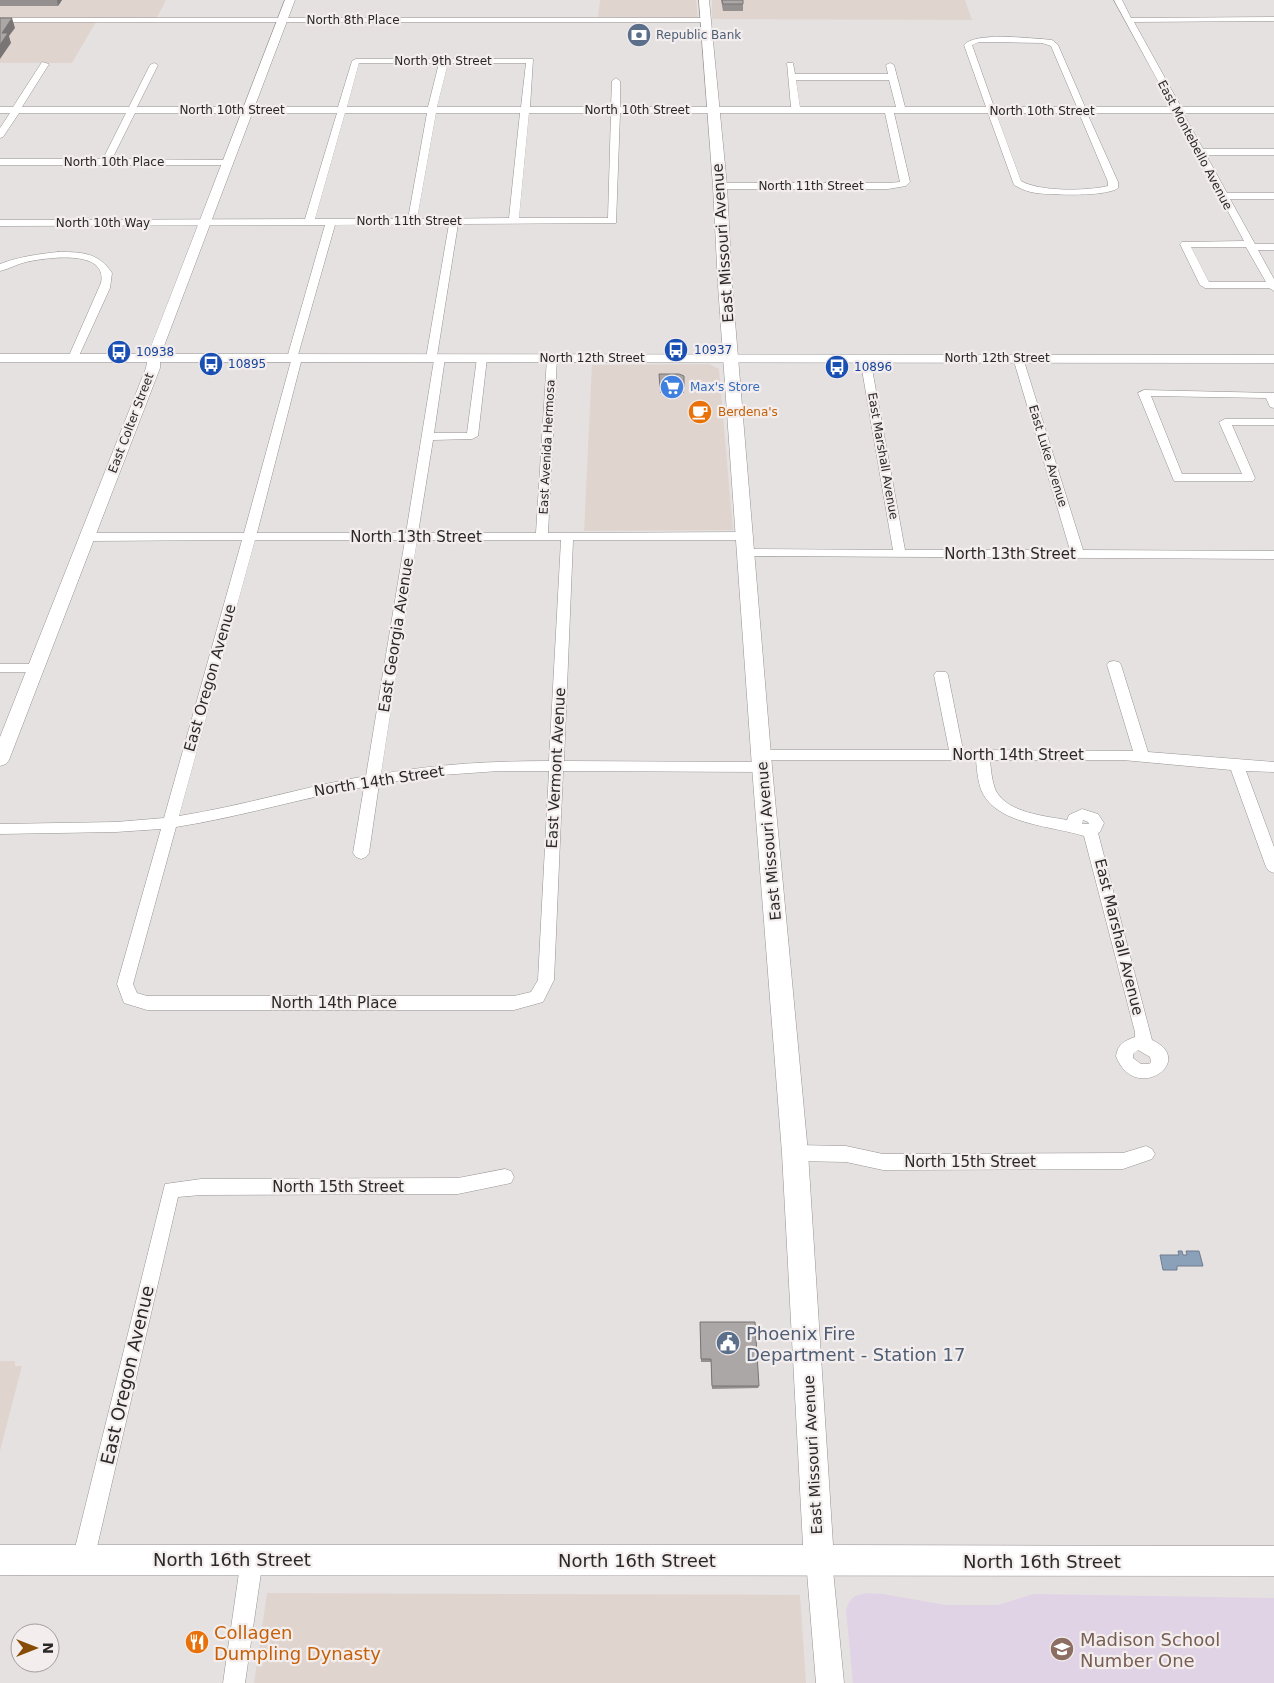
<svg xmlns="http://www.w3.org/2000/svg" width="1274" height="1683" viewBox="0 0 1274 1683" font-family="'DejaVu Sans',sans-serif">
	<rect width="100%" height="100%" fill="#e5e1e0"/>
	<path fill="#e0d4cf" d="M0 0H166L154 23 96 22 72 63H0Z
		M600 0H696L698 18 598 17Z
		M712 0H965L972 20 712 19Z
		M709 364 719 369 733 530 584 531 592 365Z
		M0 1361H15V1366H22L0 1451Z
		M267 1593 800 1595 806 1683H254Z"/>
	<path fill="#e0d3e6" d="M866 1593 883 1594 946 1605H999L1033 1594 1274 1598V1683H853L846 1610 849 1602 855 1596Z"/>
	<path fill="#8ba1ba" stroke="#6e7d8e" d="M1178 1251H1182L1183 1255H1187L1186 1251H1199L1203 1266H1177V1270H1163L1160 1255H1179Z"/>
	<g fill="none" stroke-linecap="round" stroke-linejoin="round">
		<g stroke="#979392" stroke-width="1">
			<path id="minor" d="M1114 0H1122L1131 18 1274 17V21L1134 22 1181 107H1274V113H1183L1203 149H1274V155H1206L1227 193H1274V199H1230L1255 244H1274V250H1258L1274 279V291L1269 288H1205L1200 285 1180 244 1182 242 1244 241 1175 113H1087L1118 182V188C1107 197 1051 195 1036 193 1028 192 1021 189 1014 185L988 113H894L910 182 906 186 888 189H720L715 186 720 183H888L900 182 885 113H620L616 223 458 224 437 356H444L445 358 434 433H467L477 358 482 355 487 358 478 436 472 439 433 440 418 533H536L547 358 552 355 556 356 557 358 548 533 745 532 751 536 745 540H573L564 761 762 762 767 763 769 767 767 771 762 772 563 771 554 980 543 1002 514 1010H147L124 1003 117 984 161 829 116 832 0 834V824L116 822 164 818 242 540 87 541 81 537 87 533H244L291 361 287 358 325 225 0 226V220L305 219 337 113H135L112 159 231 160V164L228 165H0V159H103L126 113H19L3 137 0 138V128L10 113H0V107H13L42 62 49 64 22 107H129L150 65 154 63 158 65 137 107H338L352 61 356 59H533L530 107H611L612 81 616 78 620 81V107H791L787 63H793L795 74H888L886 65 890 63 894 65 905 107H986L964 45C975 32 1025 38 1042 39L1052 40 1058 45 1085 107H1172ZM979 42 1042 43 1051 46 1077 107H994L972 45ZM359 63H439L428 107H347ZM448 63H526L521 107H437ZM796 80H889L896 107H800ZM345 113H427L408 219H315ZM436 113H520L509 218 417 219ZM529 113H611L608 218H519ZM996 113H1079L1108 182V186C1087 191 1040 192 1021 181ZM449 224 426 358 427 360H434L406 533H257L302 358 298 355 335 225ZM1191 247H1246L1266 282H1209ZM255 540H405L366 776C303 787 242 806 179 816ZM417 540H561L549 761C492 761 437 764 381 774ZM499 771H549L538 980 531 992 514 996H147L137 993 133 984 176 827C240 817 301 798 364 787L353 853 356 857 361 859 366 857 369 853 379 784 428 776Z
				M0 18H706L710 20 706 22H0Z
				M58 252C81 252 98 252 112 273L110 288 78 358 73 361 68 358 101 283C108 248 45 258 26 262 17 264 9 269 0 271V264C18 257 38 254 58 252Z
				M865 355 870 358 905 550H1070L1013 358 1018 355 1023 358 1083 550 1274 551V559L742 556 740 553 746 549 893 550 860 358Z
				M1144 390 1274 393V408L1270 407 1266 398 1151 396 1182 474H1242L1219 422 1225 419H1274V425H1232L1255 478 1253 481H1174L1138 393Z
				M1114 661 1119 662 1121 665 1148 752 1274 762V772L1246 771 1274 847V873L1269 871 1266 867 1231 770 1123 760H990C991 770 992 782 996 791 1008 813 1045 816 1067 820L1069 815 1082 809 1098 814 1104 823 1100 832 1098 833 1152 1040C1198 1061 1134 1105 1116 1056 1118 1044 1124 1041 1135 1037V1032L1084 836C1053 826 1000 825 983 794 978 784 977 771 976 760H762L757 759 755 755 757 751 762 750H949L934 675 936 672H946L948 675 963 750 1133 751 1107 665 1109 662ZM1083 820 1088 822 1089 824H1082ZM1138 1050 1150 1057 1151 1062 1149 1064H1141L1133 1058V1054Z
				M0 664H36L41 665 43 668 41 671 36 672H0Z
				M795 1145 846 1146 883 1154 1123 1153 1146 1146 1152 1149 1155 1154 1152 1159 1123 1169 883 1170 846 1162 795 1161 789 1158 786 1153 789 1148Z
				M505 1169 511 1171 514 1177 511 1183 458 1194 201 1195 178 1197 94 1560 90 1567 83 1571 76 1567 72 1560 165 1184 201 1179 458 1178Z
				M252 1548 259 1552 263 1559 245 1683H223L241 1559 245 1552Z"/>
		</g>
		<g stroke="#979392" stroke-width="1">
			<path id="tertiary" d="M285 0H295L161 354 1274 355V363L160 362V368L9 760 6 764 0 766V737L146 368 147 362H0V354H148Z
				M819 1547 828 1551 832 1560 844 1683H816L806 1560 810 1551Z"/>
		</g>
		<g stroke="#979392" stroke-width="1">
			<path id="secondary" d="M699 0H709L727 186 732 285 772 767 808 1153 833 1545 1274 1546V1576L0 1575V1545H803L782 1153 752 767 718 285 713 186Z"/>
		</g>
		<use href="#minor" fill="#fff" fill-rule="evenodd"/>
		<use href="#tertiary" fill="#fff" fill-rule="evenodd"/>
		<use href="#secondary" fill="#fff" fill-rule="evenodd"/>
	</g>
	<path fill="#93908f" d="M0 0H62L58 6H0Z
		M721 0H743V11H723Z
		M659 374 684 387V393H660Z
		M700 1322 759 1386 758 1388 712 1389 711 1362H701Z"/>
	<path fill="#787574" d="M57 0H62L58 6Z
		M12 18 15 28 9 36 11 43 0 59V45L2 33Z"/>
	<path fill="#aba7a6" stroke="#787574" d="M722 0H743V4H723Z
		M0 18H12L2 33H8L0 45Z
		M659 374H679L684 376V387H660Z
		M700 1322H755L759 1386H712L711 1359H701Z"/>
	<defs>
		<g id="bank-disc" transform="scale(1.25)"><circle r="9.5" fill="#5c6f8a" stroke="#f3eeed"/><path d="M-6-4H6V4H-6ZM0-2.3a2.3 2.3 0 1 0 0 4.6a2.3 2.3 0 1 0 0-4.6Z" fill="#fff"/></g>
		<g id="bus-disc" transform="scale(1.25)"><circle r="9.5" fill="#1a4fb4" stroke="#f3eeed"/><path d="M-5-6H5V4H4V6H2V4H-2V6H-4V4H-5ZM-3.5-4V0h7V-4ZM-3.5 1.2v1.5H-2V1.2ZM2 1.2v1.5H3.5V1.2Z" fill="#fff"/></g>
		<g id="supermarket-disc" transform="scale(1.25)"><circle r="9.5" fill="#3f7fe0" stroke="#f3eeed"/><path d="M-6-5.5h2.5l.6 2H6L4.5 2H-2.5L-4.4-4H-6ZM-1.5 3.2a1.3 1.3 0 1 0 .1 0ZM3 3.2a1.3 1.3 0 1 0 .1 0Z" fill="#fff"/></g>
		<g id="cafe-disc" transform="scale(1.25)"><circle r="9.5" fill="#e8710a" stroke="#f3eeed"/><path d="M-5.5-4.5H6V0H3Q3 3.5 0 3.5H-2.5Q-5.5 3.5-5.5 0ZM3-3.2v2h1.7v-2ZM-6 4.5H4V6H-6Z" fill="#fff"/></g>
		<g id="civic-disc" transform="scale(1.25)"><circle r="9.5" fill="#5c6f8a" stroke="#f3eeed"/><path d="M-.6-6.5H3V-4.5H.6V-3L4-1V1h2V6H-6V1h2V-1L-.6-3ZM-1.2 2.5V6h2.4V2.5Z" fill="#fff"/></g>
		<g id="restaurant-disc" transform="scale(1.25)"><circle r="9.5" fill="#e8710a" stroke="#f3eeed"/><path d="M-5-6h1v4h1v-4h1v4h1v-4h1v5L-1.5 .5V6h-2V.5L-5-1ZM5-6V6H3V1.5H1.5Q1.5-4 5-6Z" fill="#fff"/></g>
		<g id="school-disc" transform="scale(1.25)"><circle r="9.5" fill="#8d6e63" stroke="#f3eeed"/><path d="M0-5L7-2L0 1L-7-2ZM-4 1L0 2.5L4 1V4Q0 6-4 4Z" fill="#fff"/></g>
	</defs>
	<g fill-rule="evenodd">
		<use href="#bank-disc" x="639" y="35"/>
		<use href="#bus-disc" x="676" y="350"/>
		<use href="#bus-disc" x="119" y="352"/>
		<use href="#bus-disc" x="211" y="364"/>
		<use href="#bus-disc" x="837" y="367"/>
		<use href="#supermarket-disc" x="672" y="387"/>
		<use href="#cafe-disc" x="700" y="412"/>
		<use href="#civic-disc" x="728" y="1343"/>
		<use href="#restaurant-disc" x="197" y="1642"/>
		<use href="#school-disc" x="1062" y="1649"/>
	</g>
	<g text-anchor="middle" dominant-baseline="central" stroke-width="4.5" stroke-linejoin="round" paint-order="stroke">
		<g font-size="12" fill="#2a2928" stroke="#f3eeed">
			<text x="353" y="20">North 8th Place</text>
			<text x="443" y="61">North 9th Street</text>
			<text x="232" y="110">North 10th Street</text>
			<text x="637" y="110">North 10th Street</text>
			<text x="1042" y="111">North 10th Street</text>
			<text transform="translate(1195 145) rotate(62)">East Montebello Avenue</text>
			<text x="114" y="162">North 10th Place</text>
			<text x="811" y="186">North 11th Street</text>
			<text x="409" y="221">North 11th Street</text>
			<text x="103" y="223">North 10th Way</text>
			<text x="592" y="358">North 12th Street</text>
			<text x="997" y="358">North 12th Street</text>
			<text transform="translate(131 423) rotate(-69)">East Colter Street</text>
			<text transform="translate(547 447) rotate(-87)">East Avenida Hermosa</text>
			<text transform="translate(883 456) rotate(80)">East Marshall Avenue</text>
			<text transform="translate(1048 456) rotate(73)">East Luke Avenue</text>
		</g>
		<g font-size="12" fill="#4e5e75" stroke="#f3eeed" text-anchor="start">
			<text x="656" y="35">Republic Bank</text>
		</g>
		<g font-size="12" fill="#164399" stroke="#f3eeed" text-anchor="start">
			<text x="694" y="350">10937</text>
			<text x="136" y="352">10938</text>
			<text x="228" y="364">10895</text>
			<text x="854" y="367">10896</text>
		</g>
		<g font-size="12" fill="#366cbe" stroke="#f3eeed" text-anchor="start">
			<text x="690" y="387">Max's Store</text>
		</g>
		<g font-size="12" fill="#c56008" stroke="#f3eeed" text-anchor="start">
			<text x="718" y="412">Berdena's</text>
		</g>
		<g font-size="15" fill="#2a2928" stroke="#f3eeed">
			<text transform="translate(723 243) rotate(-94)">East Missouri Avenue</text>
			<text x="416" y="537">North 13th Street</text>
			<text x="1010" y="554">North 13th Street</text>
			<text transform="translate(396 635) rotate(-81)">East Georgia Avenue</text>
			<text transform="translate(210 678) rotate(-74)">East Oregon Avenue</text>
			<text x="1018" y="755">North 14th Street</text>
			<text transform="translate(556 768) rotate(-87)">East Vermont Avenue</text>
			<text transform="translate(379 781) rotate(-9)">North 14th Street</text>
			<text transform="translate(769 841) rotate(-95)">East Missouri Avenue</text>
			<text transform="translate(1119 937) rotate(76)">East Marshall Avenue</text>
			<text x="334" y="1003">North 14th Place</text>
			<text x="970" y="1162">North 15th Street</text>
			<text x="338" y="1187">North 15th Street</text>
			<text transform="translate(813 1455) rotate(-93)">East Missouri Avenue</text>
		</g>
		<g font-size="18" fill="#4e5e75" stroke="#f3eeed" text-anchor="start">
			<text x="746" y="1333">Phoenix Fire<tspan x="746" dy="21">Department - Station 17</tspan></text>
		</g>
		<g font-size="18" fill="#2a2928" stroke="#f3eeed">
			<text transform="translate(127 1375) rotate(-77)">East Oregon Avenue</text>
			<text x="232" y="1559">North 16th Street</text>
			<text x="637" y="1560">North 16th Street</text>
			<text x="1042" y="1561">North 16th Street</text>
		</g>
		<g font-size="18" fill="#c56008" stroke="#f3eeed" text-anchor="start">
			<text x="214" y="1632">Collagen<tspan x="214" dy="21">Dumpling Dynasty</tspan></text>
		</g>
		<g font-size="18" fill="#785e54" stroke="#f3eeed" text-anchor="start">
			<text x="1080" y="1639">Madison School<tspan x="1080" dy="21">Number One</tspan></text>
		</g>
	</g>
	<g transform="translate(35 1648) rotate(90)"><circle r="24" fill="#f3eeed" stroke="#a39f9e"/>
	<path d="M0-4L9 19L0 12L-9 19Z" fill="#874b05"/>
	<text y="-8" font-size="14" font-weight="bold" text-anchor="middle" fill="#2a2928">N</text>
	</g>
</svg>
